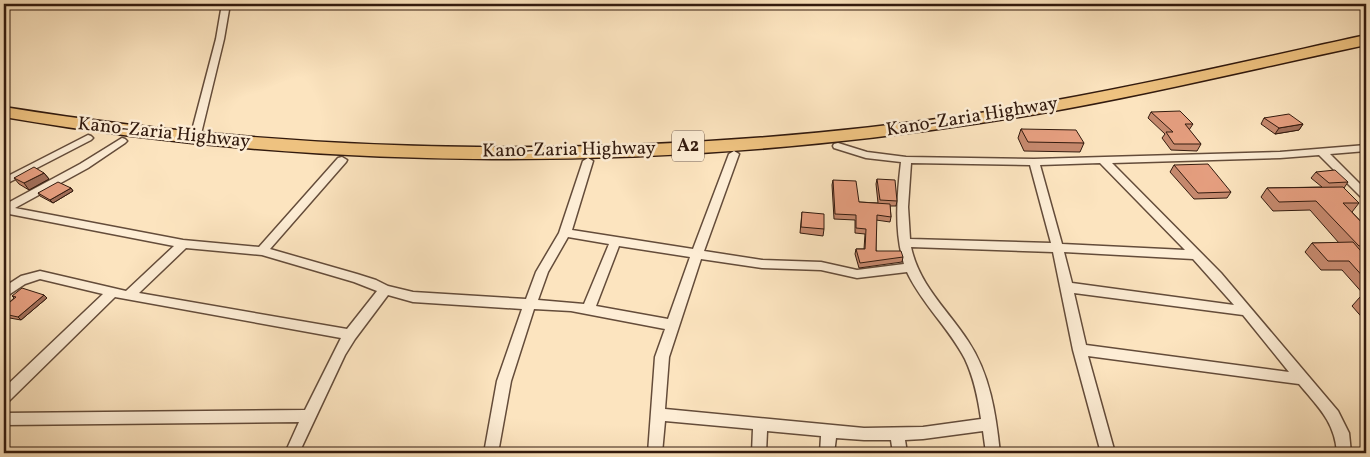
<svg xmlns="http://www.w3.org/2000/svg" width="1370" height="457" viewBox="0 0 1370 457" font-family="Vollkorn,serif">
	<rect width="100%" height="100%" fill="#fce4bf"/>
	<filter id="stains"><feTurbulence type="fractalNoise" baseFrequency=".004" numOctaves="4"/><feColorMatrix values="0 0 0 0 .2 0 0 0 0 .09 0 0 0 0 .02 0 0 0 .5 -.17"/></filter>
	<radialGradient id="worn" r=".72"><stop offset=".6" stop-color="#630" stop-opacity="0"/><stop offset="1" stop-color="#630" stop-opacity=".3"/></radialGradient>
	<g fill="none" stroke-linecap="round" stroke-linejoin="round">
		<g stroke="#644c3a" stroke-width="3">
			<path id="street" d="M222 4H230L224 39 200 138 195 141 190 138 216 39Z
				M88 135 91 136 93 138 91 140 4 185V178Z
				M122 138 125 139 127 141 125 143 88 168 15 208 183 240 259 247 338 158 342 157 347 160 346 162 270 249 357 274 376 280 388 286 413 292 526 299 536 272 559 233 583 161 588 158 593 161 572 230 693 249 729 154 734 151 739 154 704 251 762 260 821 262 857 270 904 264C894 231 897 196 901 162L866 158 834 148 833 146 834 144 838 143 867 152 906 157 1034 159 1280 152 1366 145V151L1330 154 1366 190V199L1362 198 1319 155 1280 158 1112 163 1221 273 1338 411 1349 433 1351 453H1337C1335 422 1318 407 1299 384L1088 356 1115 453H1101L1073 350 1053 252 911 247C919 285 947 309 968 341 990 374 996 414 1000 453H986L983 431 923 439 905 440 907 453H893L891 440H864L836 438 834 453H820L821 436 767 431 766 453H752L753 429 665 421 662 453H648L655 357 665 329 571 311 534 309 511 381 498 453H484L497 381 522 309 413 302 388 295 355 339 345 355 299 453H285L299 422 4 425V413L305 410 341 338 115 297 9 401 4 403V388L103 294 40 279 25 284 4 298V287L21 276 40 271 126 291 174 246 4 213V205L80 164ZM911 163 1030 165 1051 243 910 239 908 207ZM1100 163 1185 250 1062 244 1040 165ZM568 237 609 244 584 304 538 300 548 272ZM619 246 690 257 668 319 596 306ZM186 248 262 255 354 282 377 291 347 329 139 293ZM1064 252 1193 259 1234 305 1072 283ZM701 259 762 268 821 270 857 278 907 272C922 304 949 328 965 359 974 378 978 398 981 419L923 427 864 428 665 409 669 357ZM1074 293 1243 315 1289 372 1086 345Z"/>
		</g>
		<g stroke="#321a0e" stroke-width="3">
			<path id="highway" d="M1366 35V45C1238 72 1110 104 980 123 662 172 321 172 4 117V107C323 159 660 160 980 113 1110 93 1238 63 1366 35Z"/>
		</g>
		<use href="#street" fill="#fdedd5" fill-rule="evenodd"/>
		<use href="#highway" fill="#eec280" fill-rule="evenodd"/>
	</g>
	<path fill="#c6896e" stroke="#321a0e" d="M1151 112 1193 124 1189 130 1201 144 1197 151 1171 150 1162 138 1165 134 1148 118Z
		M1264 118 1303 124 1299 130 1275 134 1261 124Z
		M1021 129 1084 143 1080 152 1024 151 1018 138Z
		M1174 165 1231 192 1227 198 1194 199 1170 172Z
		M1316 172 1348 182 1344 188 1359 203 1352 212 1366 227V255H1365L1366 257V322L1352 306 1360 297H1366L1342 270H1321L1305 252 1312 243H1339L1310 210 1273 211 1261 197 1267 188 1322 187 1311 178Z
		M44 173 49 179 29 190 19 184 14 178Z
		M877 179 897 201 896 206H890L891 217 890 222 876 220V251L903 257 902 262 859 268 855 254 856 249H864L865 234 855 233V220L834 219 832 185 833 180 859 202 878 203 876 184Z
		M71 188 73 191 53 203 40 196 38 193Z
		M802 212 824 229 823 236 800 233Z
		M44 295 47 298 21 320 4 317V307L14 298 12 296Z"/>
	<path fill="#a16f5a" stroke="#321a0e" d="M1303 124 1299 130 1275 134 1279 128Z
		M44 173 49 179 29 190 24 183Z
		M71 188 73 191 53 203 50 200Z
		M44 295 47 298 21 320 18 317Z"/>
	<path fill="#e69f80" stroke="#321a0e" d="M1180 111 1193 124H1185L1201 144H1174L1166 132H1173L1151 112Z
		M1289 114 1303 124 1279 128 1264 118Z
		M1021 129 1076 130 1084 143 1028 142Z
		M1208 164 1231 192 1198 193 1174 165Z
		M34 167 44 173 24 183 14 178Z
		M1335 170 1348 182 1329 183 1316 172Z
		M877 179 895 180 897 201 880 200Z
		M833 180 856 181 859 202 890 204 891 217 877 215 876 251H901L903 257 860 263 856 249H865L866 229 856 228V215L835 214Z
		M58 182 71 188 50 200 38 193Z
		M1343 187 1359 203H1343L1366 227V246H1359L1316 201 1279 202 1267 188Z
		M802 212 824 214V229L801 227Z
		M1353 242 1366 257V280L1349 261H1328L1312 243Z
		M22 288 44 295 18 317 4 314V307L16 297 12 296Z
		M1360 297H1366V304Z"/>
	<g text-anchor="middle" dominant-baseline="central" stroke-width="5" stroke-linejoin="round" paint-order="stroke">
		<rect fill="#fdedd5" stroke="#6f594a" stroke-width="1" x="672" y="130.5" width="32" height="31" rx="4"/>
		<g font-size="18" font-weight="bold" fill="#321a0e">
			<text x="688" y="146">A2</text>
		</g>
		<g font-size="19" fill="#321a0e" stroke="#fdedd5">
			<text transform="translate(972 117) rotate(-9)">Kano-Zaria Highway</text>
			<text transform="translate(164 133) rotate(6)">Kano-Zaria Highway</text>
			<text transform="translate(569 150) rotate(-1)">Kano-Zaria Highway</text>
		</g>
	</g>
	<rect width="1370" height="457" fill="none" stroke="#fce4bf" stroke-width="20"/>
	<rect x="5" y="5" width="1360" height="447" fill="none" stroke="#321a0e" stroke-width="2.5"/>
	<rect x="10" y="10" width="1350" height="437" fill="none" stroke="#321a0e"/>
	<rect width="100%" height="100%" filter="url(#stains)"/>
	<rect width="100%" height="100%" fill="url(#worn)"/>
</svg>
